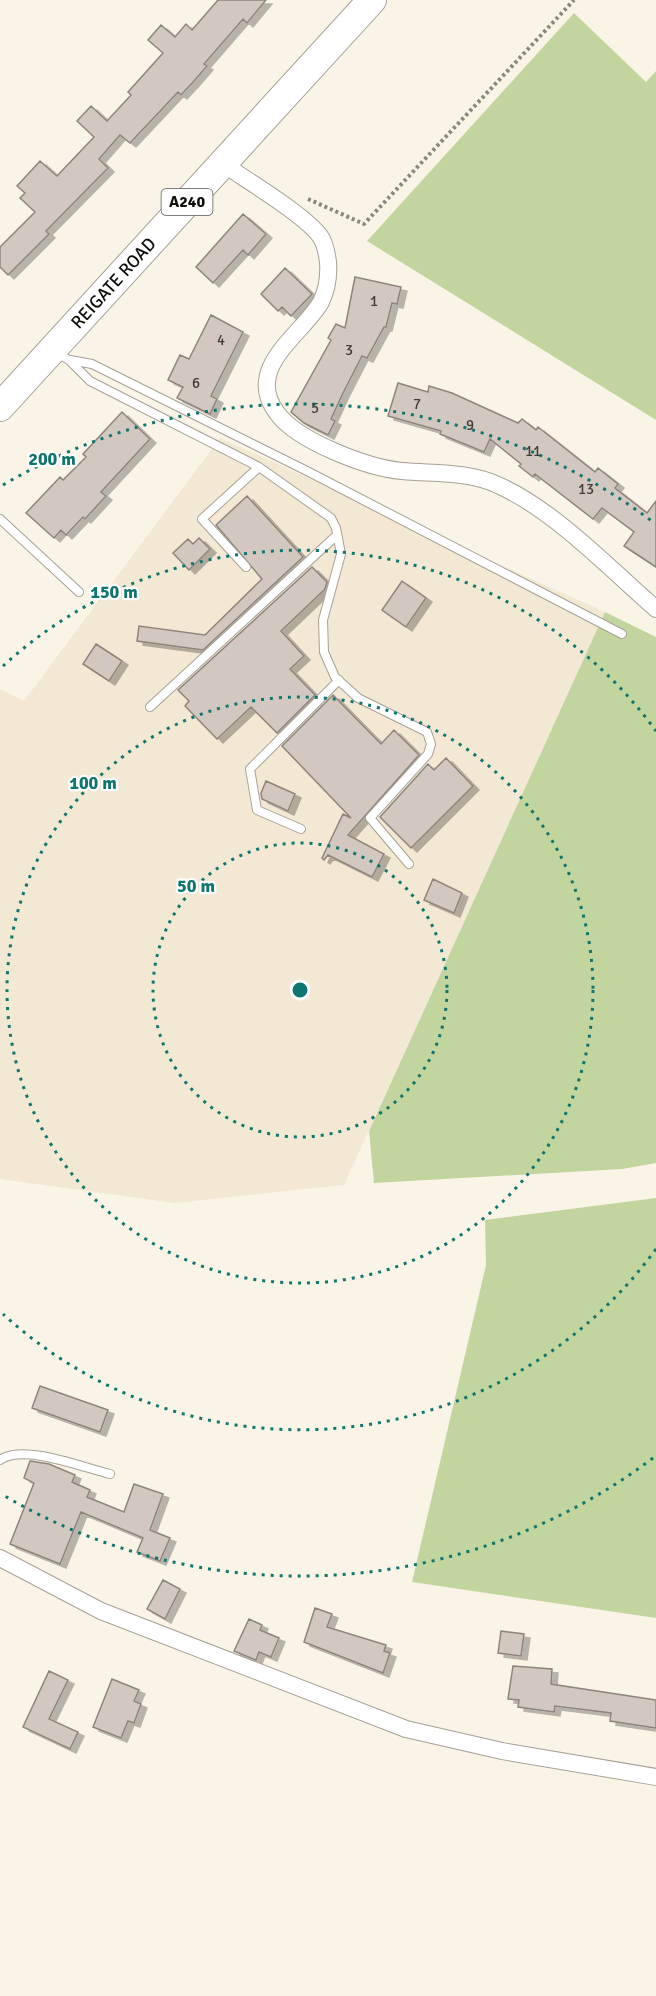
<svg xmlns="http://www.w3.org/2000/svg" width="656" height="1996" viewBox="0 0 656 1996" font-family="Signika,sans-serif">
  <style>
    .built { fill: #f2e8d4 }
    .green { fill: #c3d59e }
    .building { fill: #d3c8bf; stroke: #8f847c; stroke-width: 1.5; filter: url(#shadow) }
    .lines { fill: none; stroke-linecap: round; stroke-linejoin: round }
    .service-casing { stroke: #a7a195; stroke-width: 10 }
    .minor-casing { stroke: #a7a195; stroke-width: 18 }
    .trunk-casing { stroke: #a7a195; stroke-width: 30 }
    .path { stroke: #8b877e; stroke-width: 4; stroke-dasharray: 3 3; stroke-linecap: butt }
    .service { stroke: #fff; stroke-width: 8 }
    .minor { stroke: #fff; stroke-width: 16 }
    .trunk { stroke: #fff; stroke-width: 28 }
    .ring { fill: none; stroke: #0f766e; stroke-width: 3; stroke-dasharray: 3 6 }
    .labels { text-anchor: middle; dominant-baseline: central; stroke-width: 4.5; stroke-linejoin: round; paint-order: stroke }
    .number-label { font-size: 15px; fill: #403c36 }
    .shield { fill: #fff; stroke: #575653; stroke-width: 1.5 }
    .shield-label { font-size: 16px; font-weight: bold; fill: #0f0d09 }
    .street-label { font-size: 18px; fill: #0f0d09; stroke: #fff }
    .centre { fill: #0f766e; stroke: #fff; stroke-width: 3 }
    .ring-label { font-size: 18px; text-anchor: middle; font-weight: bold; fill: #0f766e; stroke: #fff; stroke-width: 4.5; stroke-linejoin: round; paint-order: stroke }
  </style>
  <defs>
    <filter id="shadow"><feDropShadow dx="6" dy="4" stdDeviation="0" flood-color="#0004"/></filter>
  </defs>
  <rect width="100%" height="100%" fill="#faf4e7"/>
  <!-- built -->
  <path class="built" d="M 220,438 L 605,612 L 344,1185 L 175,1203 L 0,1179 L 0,689 L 24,701 Z"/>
  <!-- green -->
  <path class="green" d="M 574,13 L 646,82 L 656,71 L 656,420 L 367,241 Z
    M 605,612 L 656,637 L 656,1163 L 622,1169 L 374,1183 L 369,1131 Z
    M 656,1198 L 656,1618 L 412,1582 L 486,1265 L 485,1220 Z"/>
  <!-- building -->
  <path class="building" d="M 218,0 L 266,0 L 247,23 L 243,19 L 204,64 L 207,66 L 194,81 L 181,95 L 178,92 L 130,143 L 120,135 L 99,159 L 108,168 L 46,231 L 49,234 L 8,275 L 0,267 L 0,247 L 35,212 L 20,198 L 25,193 L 17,186 L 40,161 L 57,176 L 94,137 L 77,121 L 91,106 L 107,121 L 131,95 L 128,92 L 163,53 L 148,40 L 161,25 L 175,37 L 186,24 L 192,30 Z
    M 243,214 L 266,234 L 248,255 L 243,250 L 213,283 L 196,267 Z
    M 285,268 L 312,294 L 291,316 L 282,307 L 278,311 L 261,294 Z
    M 355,277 L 401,287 L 397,304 L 392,303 L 386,327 L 384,327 L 367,358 L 362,356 L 343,393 L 331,419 L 335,421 L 328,435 L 304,423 L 291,412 L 331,340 L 328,338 L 336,324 L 345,328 Z
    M 211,315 L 243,332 L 211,396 L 217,399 L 210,414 L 177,398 L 183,387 L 168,380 L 180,355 L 189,359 Z
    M 398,383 L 428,392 L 429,386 L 452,393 L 518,423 L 522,419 L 536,430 L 538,427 L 595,472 L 598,468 L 618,484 L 615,488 L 647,513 L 656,501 L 656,567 L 624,546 L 634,532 L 602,508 L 593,519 L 535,474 L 533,477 L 519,466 L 521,464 L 490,439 L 484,452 L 440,434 L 441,431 L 388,416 Z
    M 122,412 L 150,439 L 101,492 L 106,496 L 85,519 L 83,517 L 66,535 L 61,530 L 54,538 L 26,513 L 60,477 L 63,480 L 86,457 L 83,454 Z
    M 247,496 L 303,557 L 203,650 L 137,641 L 139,626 L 205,635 L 262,579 L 216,525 Z
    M 199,538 L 210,549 L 189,570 L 173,553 L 188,539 L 193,544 Z
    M 312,567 L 327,582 L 325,589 L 281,631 L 304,656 L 290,669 L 315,695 L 277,733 L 251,707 L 217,739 L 185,706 L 189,701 L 178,690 Z
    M 402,581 L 426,598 L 406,627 L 382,610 Z
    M 96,644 L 122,661 L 109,681 L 83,664 Z
    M 333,695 L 381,744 L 394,730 L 419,755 L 348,835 L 384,854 L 372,877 L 328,855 L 324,860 L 322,858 L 343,814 L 351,818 L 282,746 Z
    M 446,758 L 473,786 L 411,848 L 380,817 L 428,764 L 434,770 Z
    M 266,781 L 295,794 L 288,811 L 262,799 L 261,793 Z
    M 433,879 L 462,893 L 454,913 L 424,900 Z
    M 40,1386 L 108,1410 L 100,1432 L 32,1408 Z
    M 30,1461 L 49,1464 L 75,1475 L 72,1482 L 90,1490 L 87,1497 L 124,1512 L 134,1484 L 163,1494 L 150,1530 L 170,1538 L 160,1561 L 137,1552 L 143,1538 L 81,1512 L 60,1564 L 10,1544 L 34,1483 L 24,1478 Z
    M 163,1580 L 180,1589 L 165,1619 L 147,1609 Z
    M 315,1608 L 332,1614 L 327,1627 L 386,1645 L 384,1651 L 390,1653 L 383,1673 L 304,1642 Z
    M 249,1619 L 262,1625 L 260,1630 L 279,1638 L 271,1657 L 259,1652 L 256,1660 L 234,1651 Z
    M 501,1631 L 524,1634 L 521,1656 L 498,1653 Z
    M 513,1666 L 552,1669 L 551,1684 L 656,1700 L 656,1728 L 610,1721 L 611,1713 L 555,1706 L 554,1712 L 518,1707 L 519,1700 L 508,1699 Z
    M 49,1671 L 68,1680 L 49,1719 L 78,1732 L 70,1749 L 23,1727 Z
    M 112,1679 L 139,1690 L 134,1701 L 141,1704 L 134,1723 L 128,1721 L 121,1738 L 93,1727 Z"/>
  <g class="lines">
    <!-- service casing -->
    <g class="service-casing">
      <path id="service" d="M 57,353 L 69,360 L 90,381 L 259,467 L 331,518 L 336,528 L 341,554 L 323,620 L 324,652 L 335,677 L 358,698 L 427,732 L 431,744 L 428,754 L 370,818 L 409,864
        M 70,360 L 92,364 L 309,472 L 622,634
        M 0,519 L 79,592
        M 246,567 L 202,519 L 259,467
        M 150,707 L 337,535
        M 301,829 L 257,810 L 250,769 L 339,680
        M 0,1460 C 23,1443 84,1468 110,1474"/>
    </g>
    <!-- minor casing -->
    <g class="minor-casing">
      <path id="minor" d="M 222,163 C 246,180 305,215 320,236 C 325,243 327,254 328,262 C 329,276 327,290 321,302 C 302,335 243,368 277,413 C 297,441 368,468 402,471 C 435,474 469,471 500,486 C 555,511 610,569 656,609
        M 0,1558 L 101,1611 L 406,1729 L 502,1751 L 656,1777"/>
    </g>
    <!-- trunk casing -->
    <g class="trunk-casing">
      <g id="trunk">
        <path id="s1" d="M 0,407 L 372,0"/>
      </g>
    </g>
    <!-- path -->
    <path class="path" d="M 308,199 L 364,224 L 574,0"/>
    <!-- service -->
    <use href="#service" class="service"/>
    <!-- minor -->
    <use href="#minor" class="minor"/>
    <!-- trunk -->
    <use href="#trunk" class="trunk"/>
  </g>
  <!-- distance rings -->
  <g class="ring">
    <circle cx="300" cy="990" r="147"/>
    <circle cx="300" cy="990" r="293"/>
    <path d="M656 1249A440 440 0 0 1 3 1314M3 666A440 440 0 0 1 656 731"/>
    <path d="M653 1458A586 586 0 0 1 3 1495M3 485A586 586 0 0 1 653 522"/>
  </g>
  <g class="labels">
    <!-- number labels -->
    <g class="number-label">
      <text x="374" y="301">1</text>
      <text x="221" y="340">4</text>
      <text x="349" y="350">3</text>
      <text x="196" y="383">6</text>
      <text x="417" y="404">7</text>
      <text x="315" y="408">5</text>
      <text x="470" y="425">9</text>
      <text x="533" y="451">11</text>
      <text x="586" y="489">13</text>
    </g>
    <!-- shield labels -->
    <rect class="shield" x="161.5" y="189" width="51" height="26" rx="4.5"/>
    <g class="shield-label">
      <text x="187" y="202">A240</text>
    </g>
    <!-- street labels -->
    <g class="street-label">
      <text stroke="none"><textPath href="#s1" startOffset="168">REIGATE ROAD</textPath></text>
    </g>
  </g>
  <circle cx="300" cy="990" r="9" class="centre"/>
  <g class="ring-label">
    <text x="52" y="465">200 m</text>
    <text x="114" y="598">150 m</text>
    <text x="93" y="789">100 m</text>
    <text x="196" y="892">50 m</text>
  </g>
</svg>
